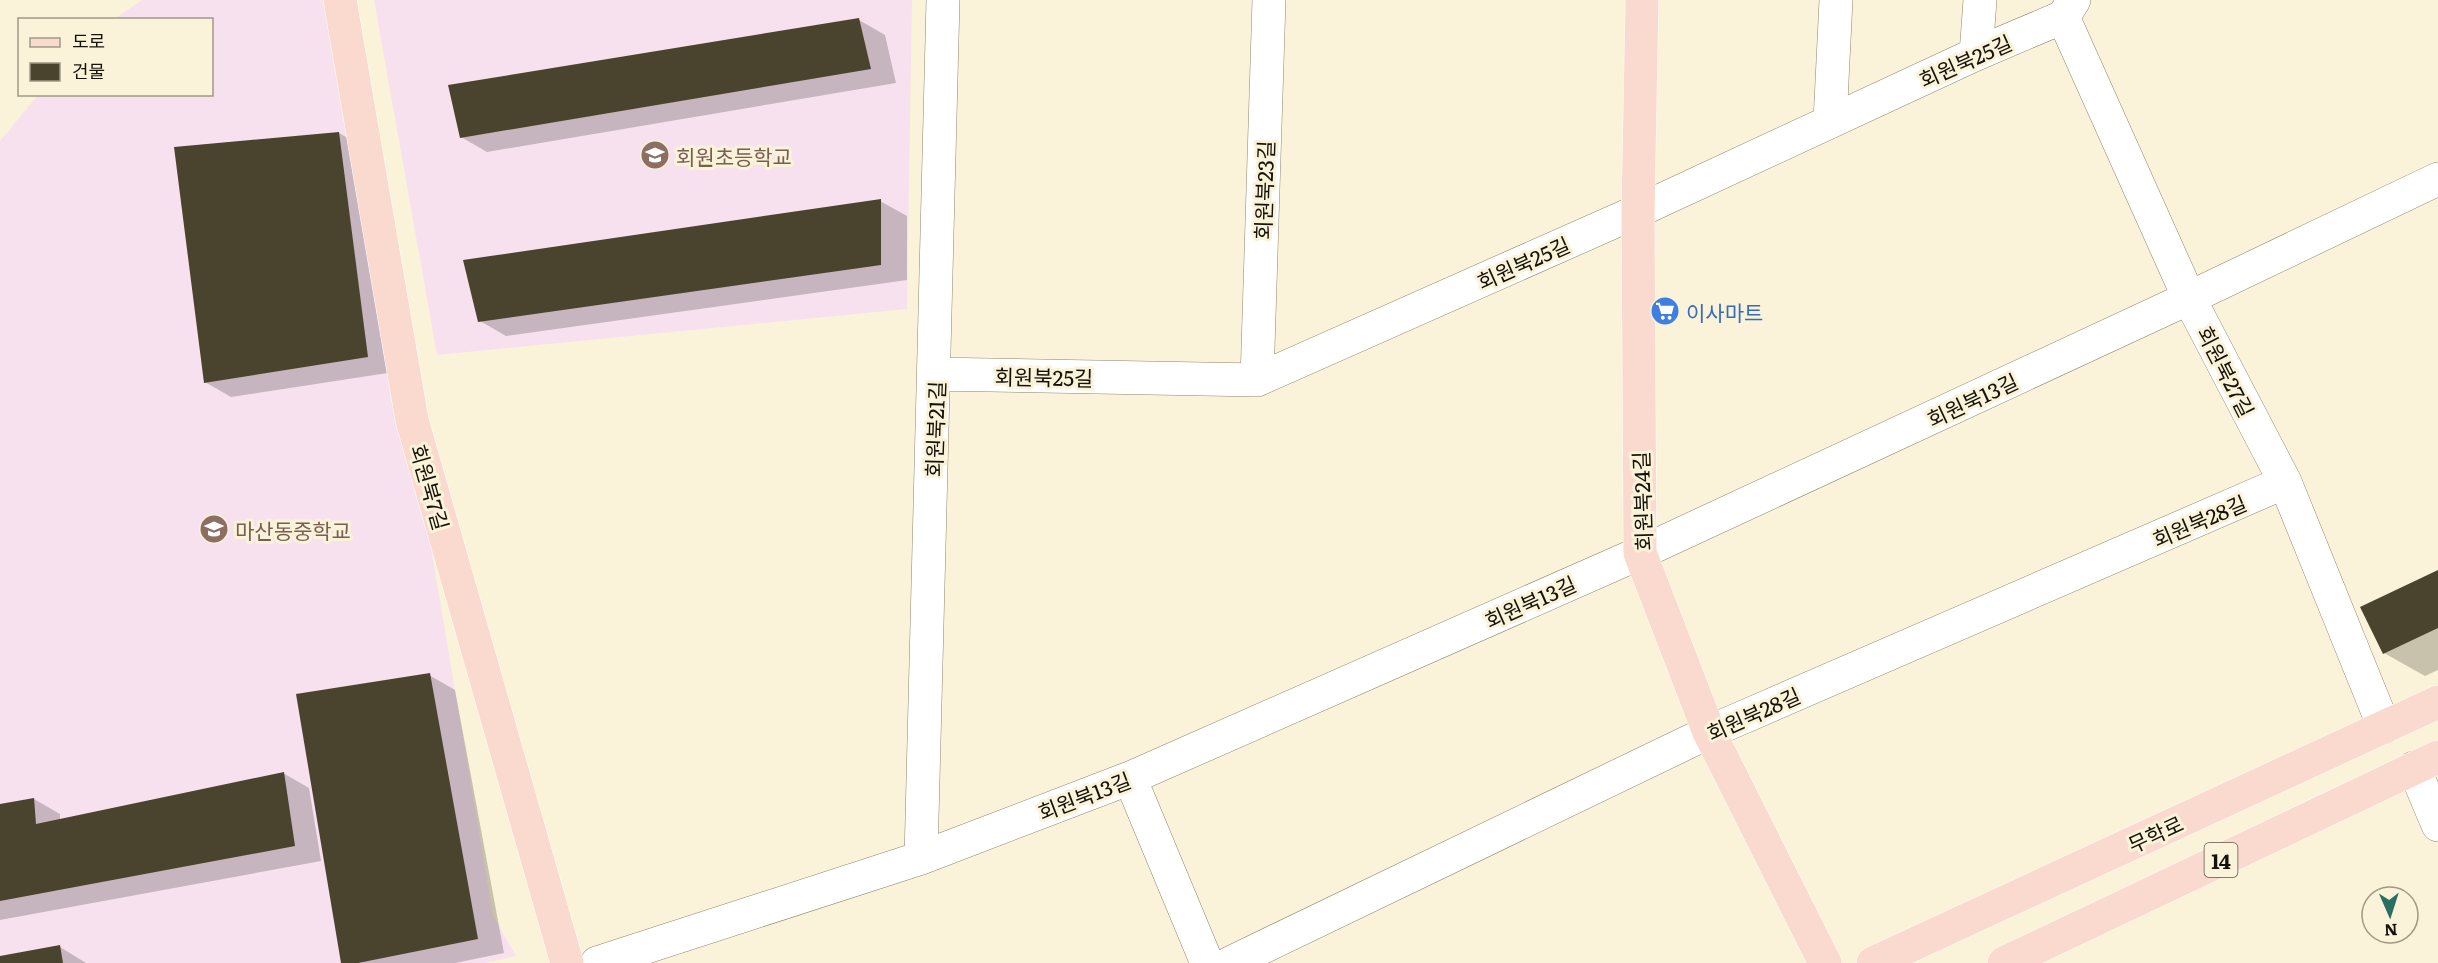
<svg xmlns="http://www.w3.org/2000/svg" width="2438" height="963" viewBox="0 0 2438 963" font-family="Literata,'Noto Sans KR',serif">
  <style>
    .education { fill: #f8e1ee }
    .shadow { fill: #0003 }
    .building { fill: #4a442e }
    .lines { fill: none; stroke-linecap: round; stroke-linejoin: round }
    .minor-casing { stroke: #8d866f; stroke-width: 34 }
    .major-casing { stroke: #fff; stroke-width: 34 }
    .minor { stroke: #fff; stroke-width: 33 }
    .major { stroke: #fad9ce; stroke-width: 33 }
    .labels { text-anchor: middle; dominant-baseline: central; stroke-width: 6; stroke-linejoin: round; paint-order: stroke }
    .shield { fill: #faf3d9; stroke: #5a5647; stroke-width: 1.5 }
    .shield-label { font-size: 20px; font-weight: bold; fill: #151209 }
    .street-label { font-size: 21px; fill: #151209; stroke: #faf3d9 }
    .education-label { font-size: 21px; fill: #785e54; stroke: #faf3d9; text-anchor: start }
    .shop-label { font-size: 21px; fill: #366cbe; stroke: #faf3d9; text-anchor: start }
  </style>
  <rect width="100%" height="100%" fill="#faf3d9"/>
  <!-- education -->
  <path class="education" d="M 142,0 L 339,0 L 493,916 L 516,956 L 486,963 L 0,963 L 0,141 L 38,95 L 212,94 L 212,20 L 114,19 Z
    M 374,0 L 912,0 L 907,309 L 437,355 Z"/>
  <!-- shadow -->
  <path class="shadow" d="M 859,20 L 885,35 L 896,83 L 487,152 L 461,137 Z
    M 339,133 L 365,148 L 394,372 L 231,397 L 205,382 Z
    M 880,201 L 907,216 L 907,280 L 506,336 L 480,321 Z
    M 2438,572 L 2438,670 L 2425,676 L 2384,653 L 2362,608 Z
    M 429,675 L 455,690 L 504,953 L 455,963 L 342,963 Z
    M 283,773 L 309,788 L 321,861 L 0,920 L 0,806 L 34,799 L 60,814 L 60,820 Z
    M 60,947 L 86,963 L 0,963 L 0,957 Z"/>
  <!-- building -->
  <path class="building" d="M 859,18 L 871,69 L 460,138 L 448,85 Z
    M 339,132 L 368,357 L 204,383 L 174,147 Z
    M 881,199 L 881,265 L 478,322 L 463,260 Z
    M 2438,570 L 2438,628 L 2383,654 L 2360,607 Z
    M 430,673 L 478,939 L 358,963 L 341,963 L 296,694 Z
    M 284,772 L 295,846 L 0,901 L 0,804 L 34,798 L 36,824 Z
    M 60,945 L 63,963 L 0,963 L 0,956 Z"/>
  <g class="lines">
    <!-- minor casing -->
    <g class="minor-casing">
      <path id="minor" d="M 2063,17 L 2189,298 L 2285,482 L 2384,727
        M 1976,54 L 1980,0
        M 1830,122 L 1836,0
        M 935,374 L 1257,380 L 1638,211 L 1976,54 L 2063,17 L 2074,0
        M 1257,380 L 1269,0
        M 2414,768 L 2438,825
        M 1130,778 L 1207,963
        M 921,858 L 943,0
        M 597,963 L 921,858 L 1130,778 L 1640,553 L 2189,298 L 2438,179
        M 1230,963 L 1709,732 L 2285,482"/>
    </g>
    <!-- major casing -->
    <g class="major-casing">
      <path id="major" d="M 340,0 L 412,420 L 567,963
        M 1642,0 L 1638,211 L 1640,553 L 1709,732 L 1825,963
        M 1873,963 L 2438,702
        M 2004,963 L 2438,757"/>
    </g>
    <!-- minor -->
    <use href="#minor" class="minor"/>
    <!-- major -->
    <use href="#major" class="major"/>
  </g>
  <!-- icons -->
  <defs>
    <g id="school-disc" transform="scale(1.5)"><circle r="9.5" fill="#8d6e63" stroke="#faf3d9"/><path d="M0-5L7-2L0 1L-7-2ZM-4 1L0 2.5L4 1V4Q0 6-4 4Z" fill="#fff"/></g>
    <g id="supermarket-disc" transform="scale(1.5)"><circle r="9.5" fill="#3f7fe0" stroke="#faf3d9"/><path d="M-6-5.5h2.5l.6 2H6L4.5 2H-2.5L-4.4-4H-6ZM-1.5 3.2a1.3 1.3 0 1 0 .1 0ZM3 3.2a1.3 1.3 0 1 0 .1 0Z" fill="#fff"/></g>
  </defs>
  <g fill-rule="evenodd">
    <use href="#school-disc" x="655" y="155"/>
    <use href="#supermarket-disc" x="1665" y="311"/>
    <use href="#school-disc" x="214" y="529"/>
  </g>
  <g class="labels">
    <!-- shield labels -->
    <rect class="shield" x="2204.5" y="843" width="33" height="34" rx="4.5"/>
    <g class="shield-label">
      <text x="2221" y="860">14</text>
    </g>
    <!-- street labels -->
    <g class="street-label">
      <text transform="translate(1965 60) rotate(-24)">회원북25길</text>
      <text transform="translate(1263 190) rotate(-88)">회원북23길</text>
      <text transform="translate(1523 262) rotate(-24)">회원북25길</text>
      <text transform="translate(2227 371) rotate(63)">회원북27길</text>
      <text transform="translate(1044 376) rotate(1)">회원북25길</text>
      <text transform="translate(1972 399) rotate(-25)">회원북13길</text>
      <text transform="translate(934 429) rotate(-88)">회원북21길</text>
      <text transform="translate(431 487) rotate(74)">회원북7길</text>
      <text transform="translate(1641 501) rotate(-92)">회원북24길</text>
      <text transform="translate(2199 520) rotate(-23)">회원북28길</text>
      <text transform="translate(1530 601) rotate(-24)">회원북13길</text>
      <text transform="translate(1753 713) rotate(-24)">회원북28길</text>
      <text transform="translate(1084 795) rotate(-21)">회원북13길</text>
      <text transform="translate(2155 833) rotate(-25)">무학로</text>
    </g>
    <!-- education labels -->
    <g class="education-label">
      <text x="676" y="155">회원초등학교</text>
      <text x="235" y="529">마산동중학교</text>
    </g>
    <!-- shop labels -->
    <g class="shop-label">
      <text x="1686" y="311">이사마트</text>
    </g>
  </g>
  <!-- legend -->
  <rect x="18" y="18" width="195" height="78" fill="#faf3d9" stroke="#9e9986" stroke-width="1.5"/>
  <rect x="30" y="38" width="30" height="9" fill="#fad9ce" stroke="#9e9986" stroke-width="1.5"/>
  <text x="72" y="48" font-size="18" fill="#151209">도로</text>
  <rect x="30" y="63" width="30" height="18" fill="#4a442e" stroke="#9e9986" stroke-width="1.5"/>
  <text x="72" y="78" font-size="18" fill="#151209">건물</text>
  <!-- north arrow -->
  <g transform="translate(2390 915) rotate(177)"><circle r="28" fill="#faf3d9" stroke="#9e9986" stroke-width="1.5"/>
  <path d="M0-4.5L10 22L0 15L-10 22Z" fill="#296f63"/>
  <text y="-9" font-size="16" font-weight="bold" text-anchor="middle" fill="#151209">N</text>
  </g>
</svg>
